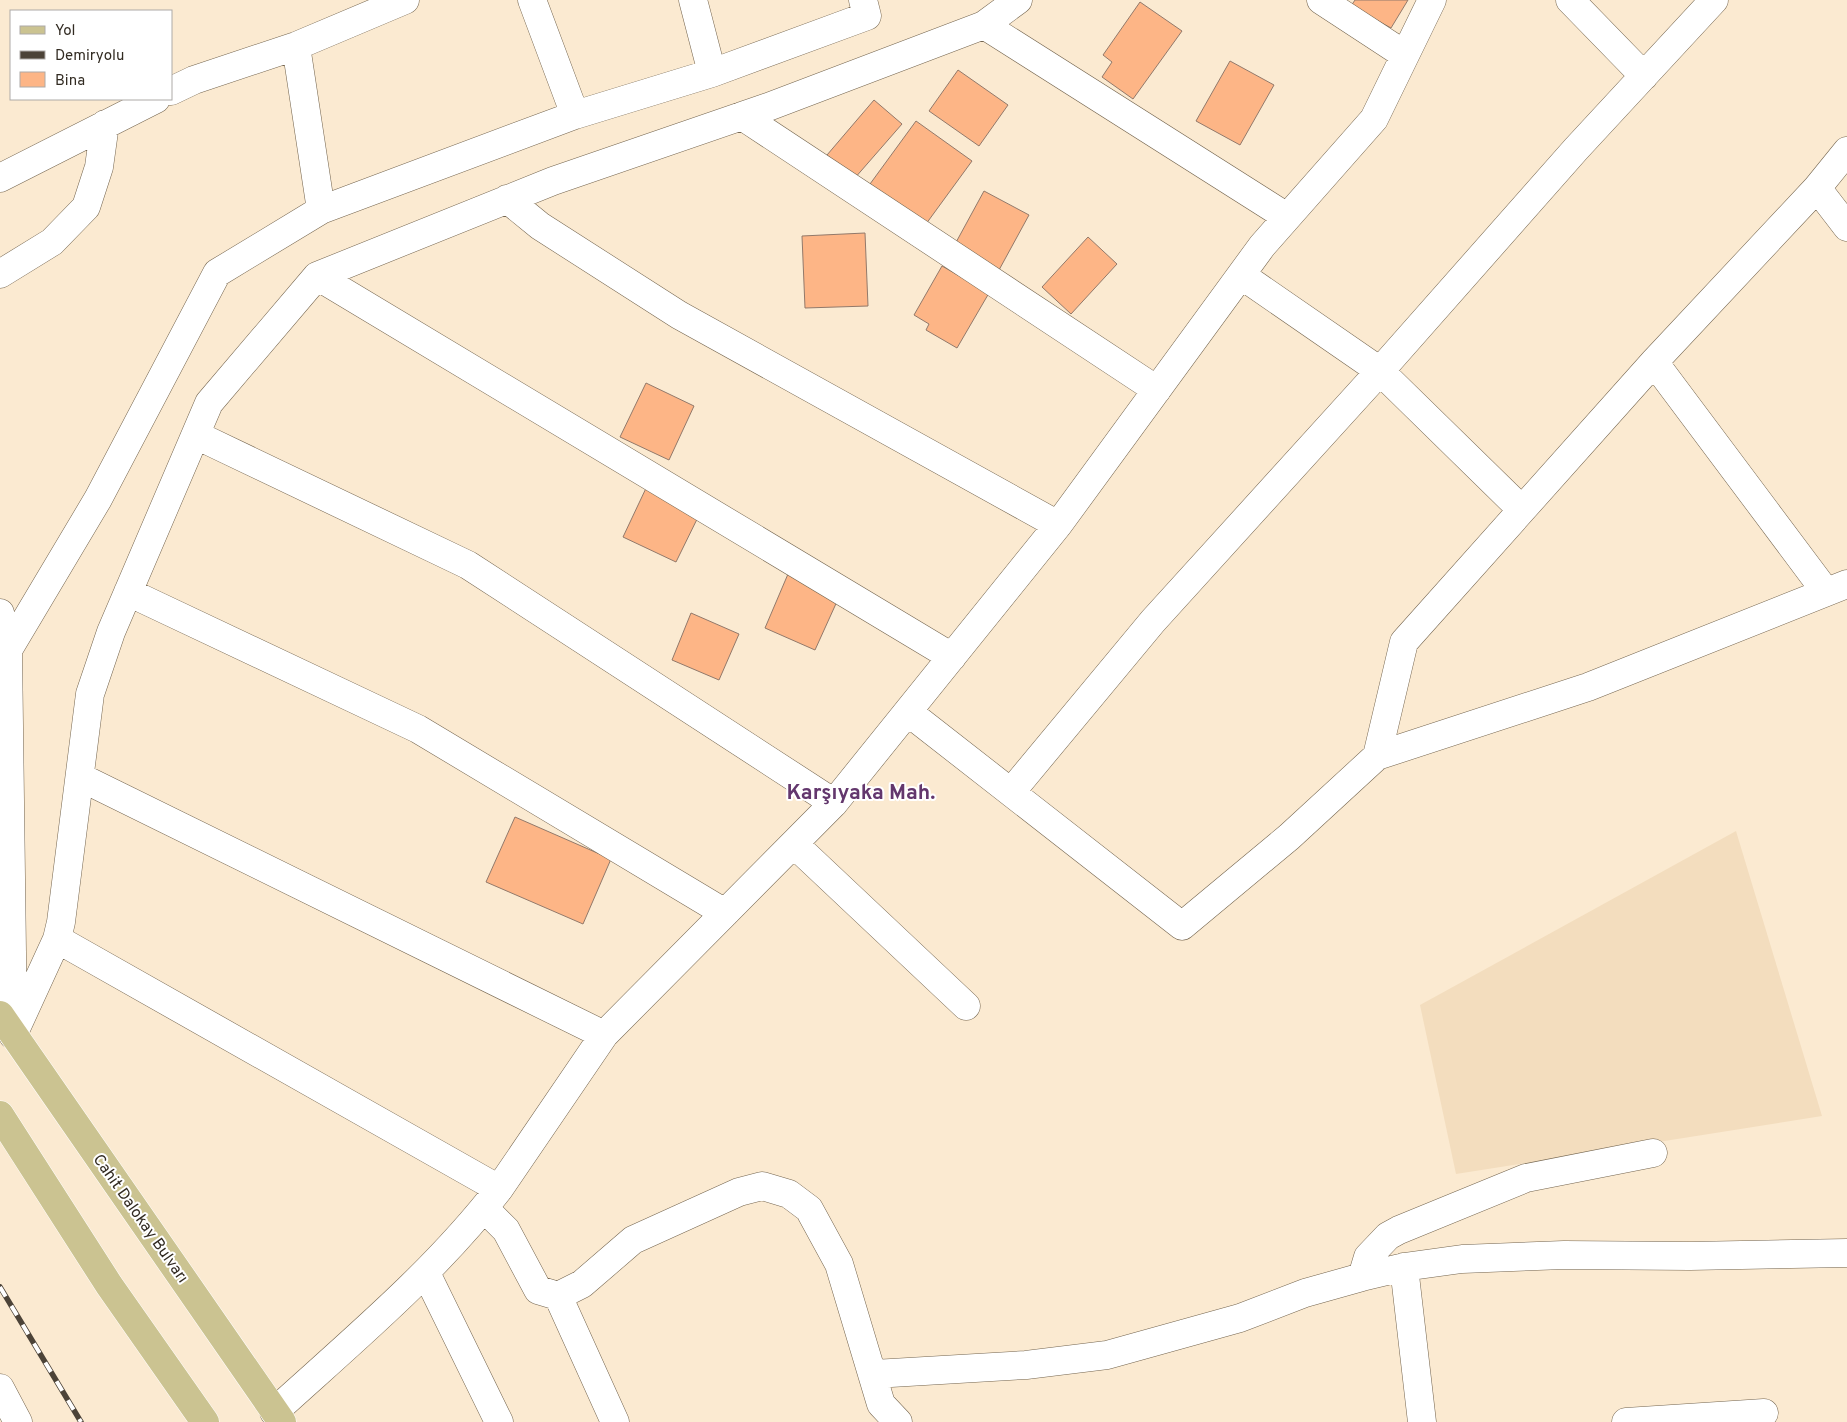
<svg xmlns="http://www.w3.org/2000/svg" width="1847" height="1422" viewBox="0 0 1847 1422" font-family="Overpass,sans-serif">
  <style>
    .built { fill: #f3ddbe }
    .building { fill: #fdb586; stroke: #92796a }
    .lines { fill: none; stroke-linecap: round; stroke-linejoin: round }
    .minor-casing { stroke: #74654f; stroke-width: 29 }
    .major-casing { stroke: #fff; stroke-width: 29 }
    .minor { stroke: #fff; stroke-width: 28 }
    .major { stroke: #cbc391; stroke-width: 28 }
    .rail-casing { stroke: #4c4338; stroke-width: 5.5 }
    .rail { stroke: #fff; stroke-width: 4; stroke-dasharray: 11; stroke-linecap: butt }
    .labels { text-anchor: middle; dominant-baseline: central; stroke-width: 4; stroke-linejoin: round; paint-order: stroke }
    .street-label { font-size: 16px; fill: #322b22; stroke: #fff }
    .district-label { font-size: 21px; font-weight: bold; fill: #63376d; stroke: #fff }
  </style>
  <rect width="100%" height="100%" fill="#fbead1"/>
  <!-- built -->
  <path class="built" d="M 1736,831 L 1822,1116 L 1456,1174 L 1420,1005 Z"/>
  <!-- building -->
  <path class="building" d="M 1355,0 L 1408,0 L 1391,28 L 1351,6 Z
    M 1140,2 L 1182,31 L 1133,99 L 1102,77 L 1112,62 L 1103,55 Z
    M 1230,61 L 1274,85 L 1240,145 L 1196,121 Z
    M 958,70 L 1008,105 L 979,146 L 929,111 Z
    M 874,100 L 902,124 L 854,179 L 827,155 Z
    M 916,121 L 972,161 L 926,224 L 870,184 Z
    M 984,191 L 1029,215 L 999,270 L 954,246 Z
    M 865,233 L 868,306 L 805,308 L 802,236 Z
    M 1088,237 L 1117,264 L 1071,314 L 1042,287 Z
    M 942,266 L 989,293 L 957,348 L 926,330 L 929,324 L 914,315 Z
    M 646,383 L 694,406 L 669,460 L 620,437 Z
    M 648,484 L 702,509 L 676,562 L 623,537 Z
    M 788,574 L 839,597 L 815,650 L 765,628 Z
    M 691,613 L 739,634 L 719,680 L 672,660 Z
    M 515,817 L 611,859 L 583,924 L 486,882 Z"/>
  <g class="lines">
    <!-- minor casing -->
    <g class="minor-casing">
      <path id="minor" d="M 532,0 L 575,115
        M 1321,0 L 1405,55
        M 1570,0 L 1644,76
        M 984,25 L 1287,217
        M 296,46 L 321,210
        M 712,73 L 867,16 L 863,0
        M 171,91 L 194,80 L 296,46 L 405,0
        M 742,116 L 1157,390
        M 0,178 L 156,99
        M 1817,188 L 1847,227
        M 507,199 L 540,226 L 679,315 L 1058,525
        M 0,274 L 52,242 L 86,207 L 99,167 L 105,124
        M 1241,275 L 1380,371 L 1521,509
        M 317,276 L 952,657
        M 1654,362 L 1826,592
        M 196,435 L 468,565 L 834,803
        M 128,592 L 418,729 L 725,913
        M 0,613 L 8,650 L 13,1029
        M 8,650 L 98,499 L 217,273 L 321,210 L 575,115 L 712,73 L 693,0
        M 908,712 L 1182,926 L 1289,837 L 1377,756 L 1588,687 L 1847,584
        M 1377,756 L 1404,642 L 1654,362 L 1817,188 L 1847,151
        M 80,777 L 604,1035
        M 1011,792 L 1153,621 L 1380,371 L 1576,149 L 1714,0
        M 794,844 L 966,1006
        M 57,939 L 499,1189
        M 13,1035 L 57,939 L 61,922 L 90,694 L 111,632 L 209,403 L 317,276 L 553,181 L 768,107 L 984,25 L 1018,0
        M 484,1208 L 506,1230 L 538,1290 L 558,1296 L 582,1284 L 633,1240 L 739,1192 L 762,1186 L 789,1194 L 809,1209 L 839,1264 L 881,1404 L 898,1422
        M 1404,1267 L 1422,1422
        M 426,1273 L 499,1422
        M 1362,1277 L 1368,1257 L 1388,1236 L 1399,1230 L 1526,1178 L 1653,1153
        M 558,1296 L 615,1422
        M 874,1374 L 1026,1365 L 1107,1355 L 1240,1318 L 1305,1293 L 1362,1277 L 1404,1267 L 1462,1259 L 1564,1255 L 1690,1256 L 1847,1253
        M 0,1388 L 18,1422
        M 274,1412 C 352,1341 434,1273 499,1189 L 604,1035 L 834,803 L 1058,525 L 1262,246 L 1374,119 L 1432,0
        M 1626,1422 L 1764,1413"/>
    </g>
    <!-- major casing -->
    <g class="major-casing">
      <path id="major" d="M 0,1015 L 282,1422
        M 0,1115 L 109,1285 L 205,1422"/>
    </g>
    <!-- minor -->
    <use href="#minor" class="minor"/>
    <!-- major -->
    <use href="#major" class="major"/>
    <!-- rail casing -->
    <g class="rail-casing">
      <path id="rail" d="M 0,1287 L 81,1422"/>
    </g>
    <!-- rail -->
    <use href="#rail" class="rail"/>
  </g>
  <g class="labels">
    <!-- street labels -->
    <g class="street-label">
      <text transform="translate(140 1219) rotate(55)">Cahit Dalokay Bulvarı</text>
    </g>
    <!-- district labels -->
    <g class="district-label">
      <text x="861" y="793">Karşıyaka Mah.</text>
    </g>
  </g>
  <!-- legend -->
  <rect x="10" y="10" width="162" height="90" fill="#ffffff" stroke="#adaaa7"/>
  <rect x="20" y="26" width="25" height="8" fill="#cbc391" stroke="#adaaa7"/>
  <text x="55" y="35" font-size="15" fill="#322b22">Yol</text>
  <rect x="20" y="51" width="25" height="8" fill="#4c4338" stroke="#adaaa7"/>
  <text x="55" y="60" font-size="15" fill="#322b22">Demiryolu</text>
  <rect x="20" y="72" width="25" height="15" fill="#fdb586" stroke="#adaaa7"/>
  <text x="55" y="85" font-size="15" fill="#322b22">Bina</text>
</svg>
